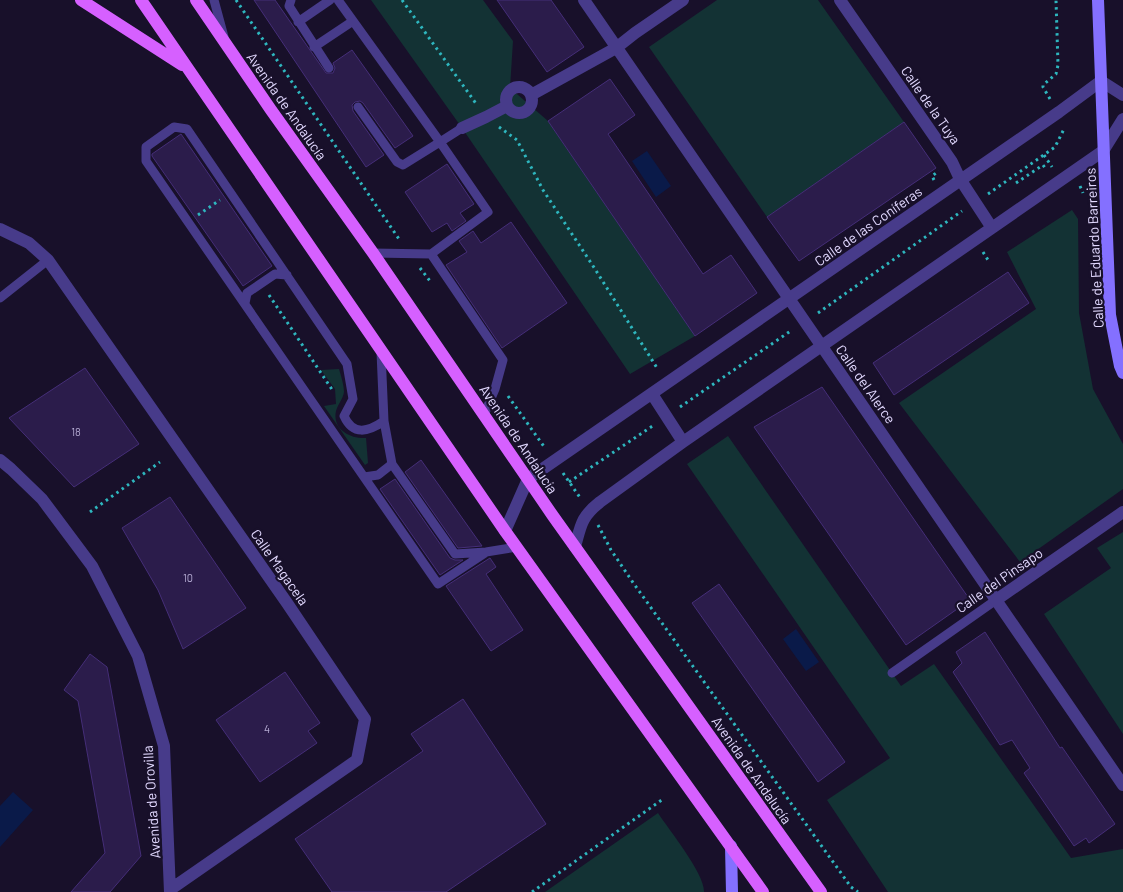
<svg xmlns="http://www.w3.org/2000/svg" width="1123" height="892" viewBox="0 0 1123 892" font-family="Barlow,sans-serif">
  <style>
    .green { fill: #133234 }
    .water { fill: #0a1a49 }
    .building { fill: #2b1c4b; stroke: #452e78 }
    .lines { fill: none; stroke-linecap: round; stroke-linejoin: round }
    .path { stroke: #2eb6be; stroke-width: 3; stroke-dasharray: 2.5 4; stroke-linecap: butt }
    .lane { stroke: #473b8a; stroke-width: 9 }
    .street { stroke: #473b8a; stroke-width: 12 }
    .secondary { stroke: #8470ff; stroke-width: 12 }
    .primary { stroke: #d660ff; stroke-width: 12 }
    .labels { text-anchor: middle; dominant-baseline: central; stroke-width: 4.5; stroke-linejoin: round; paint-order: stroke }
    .number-label { font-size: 11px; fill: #b4aad2 }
    .street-label { font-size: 14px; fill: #e2d9ff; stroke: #18102a }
  </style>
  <rect width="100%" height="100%" fill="#18102a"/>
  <!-- green -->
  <path class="green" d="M 371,0 L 483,0 L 513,41 L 510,88 L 548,121 L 695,336 L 630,374 L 462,128 Z
    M 717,0 L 818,0 L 904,122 L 767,217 L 649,47 Z
    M 1072,210 L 1078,219 L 1079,313 L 1093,389 L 1123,444 L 1123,489 L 1020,562 L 899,403 L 1036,309 L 1007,252 Z
    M 339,369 C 341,376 344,385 344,392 C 343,399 338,404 336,411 C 332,429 350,439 366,438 L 368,463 L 365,465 L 324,406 L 336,404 L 335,389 L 321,370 Z
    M 728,436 L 901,686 L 934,664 L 1071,858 L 1123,849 L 1123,892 L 888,892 L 827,800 L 890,758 L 687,464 Z
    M 1123,532 L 1123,734 L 1044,614 L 1111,568 L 1097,548 Z
    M 658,813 C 669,830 705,874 704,892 L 545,892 Z"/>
  <!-- water -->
  <path class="water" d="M 647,151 L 671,186 L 656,197 L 632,161 Z
    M 796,629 L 819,662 L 806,671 L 783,639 Z
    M 13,792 L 33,810 L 0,847 L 0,806 Z"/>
  <!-- building -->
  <path class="building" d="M 254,0 L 275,0 L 326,73 L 333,73 L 335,68 L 333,63 L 352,50 L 413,136 L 395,148 L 363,103 L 360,101 L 355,102 L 352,105 L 353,111 L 384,155 L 366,167 Z
    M 497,0 L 551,0 L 584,47 L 547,72 Z
    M 610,79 L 635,115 L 608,134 L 703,274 L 731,255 L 757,293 L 695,336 L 548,121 Z
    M 904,122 L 936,168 L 799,261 L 767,217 Z
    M 181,134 L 272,266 L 243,286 L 152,156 L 152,154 Z
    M 447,164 L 474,204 L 460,213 L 466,221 L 452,231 L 447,223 L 432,232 L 405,192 Z
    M 511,222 L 567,303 L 502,348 L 446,265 L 467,252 L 459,241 L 473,231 L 481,243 Z
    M 1008,272 L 1029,303 L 894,395 L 873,363 Z
    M 85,368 L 139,444 L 74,487 L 9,418 Z
    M 822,387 L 970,600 L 906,645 L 754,427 Z
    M 421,460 L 482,546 L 458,548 L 405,472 Z
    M 395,479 L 450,558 L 455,560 L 463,560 L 440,575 L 380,489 Z
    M 170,497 L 246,608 L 183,649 L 158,590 L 122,528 Z
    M 490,558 L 496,567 L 486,574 L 523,630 L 491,651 L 446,586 Z
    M 719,584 L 845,762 L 818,782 L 692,603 Z
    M 985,632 L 1060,748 L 1062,747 L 1115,824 L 1089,843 L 1086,838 L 1074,846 L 1024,773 L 1030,768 L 1012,740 L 1000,745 L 953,672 L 962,663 L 956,652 Z
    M 90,654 L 107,667 L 141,856 L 110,892 L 71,892 L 105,853 L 78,701 L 64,690 Z
    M 285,672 L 320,723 L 308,731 L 317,743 L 260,782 L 216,720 Z
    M 463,699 L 546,824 L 446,892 L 332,892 L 295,839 L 423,751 L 411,734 Z"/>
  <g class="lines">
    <!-- path -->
    <path class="path" d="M 236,0 L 399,239
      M 402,0 L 477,105
      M 1050,99 L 1043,87 L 1043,85 L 1056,74 L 1058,65 L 1056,0
      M 499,127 L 517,140 L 543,190 L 595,269 L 657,368
      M 1044,155 L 1052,167
      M 934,180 L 932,176 L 939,171
      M 1016,183 L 1043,165 L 1046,169
      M 1080,186 L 1083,193
      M 988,194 L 1055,147 L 1064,129
      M 198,215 L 220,200
      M 983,252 L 988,260
      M 420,268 L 430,281
      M 269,295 L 333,391
      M 818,313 L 962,211
      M 508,396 L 545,448
      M 680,407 L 792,330
      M 563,473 L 581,499
      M 569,482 L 654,425
      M 90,512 L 160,462
      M 598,525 L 611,550 L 634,584 L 851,887 L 858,892
      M 532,892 L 663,799"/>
    <!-- lane -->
    <path class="lane" d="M 214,0 L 224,37
      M 291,0 L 289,6 L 329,68
      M 338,0 L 440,142 L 403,165 L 397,162 L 358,107
      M 298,22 L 330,0
      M 314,47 L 353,21
      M 373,253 L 431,254 L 503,360 L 495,389 L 484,415
      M 431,254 L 488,212 L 440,142 L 462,128
      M 0,298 L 48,260
      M 245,303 L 247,293 L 275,274 L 287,275
      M 381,352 L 384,421 L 392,464 L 455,554 L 486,552 L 517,547
      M 384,421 C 368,432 353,436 344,416 L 353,399 L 347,364 L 187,129 L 174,127 L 146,147 L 146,161 L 364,477 L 378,475 L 392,464
      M 364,477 L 438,584 L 485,553
      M 892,673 L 996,600"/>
    <!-- street -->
    <path class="street" d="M 584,0 L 1123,785
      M 840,0 L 952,162 L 960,179 L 992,228
      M506 100a13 13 0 1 1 26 0a13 13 0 1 1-26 0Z
      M 531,95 L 616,48 L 635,33 L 683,0
      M 462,128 L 486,117 L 507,106
      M 0,229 L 29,243 L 48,260 L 287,603 L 365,719 L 357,760 L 171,889
      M 652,394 L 683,442
      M 0,460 L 11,469 L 42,499 L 92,566 L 138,656 L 164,746 L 170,892
      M 505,531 L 528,479 L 1059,112 L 1101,81 L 1123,95
      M 575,547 C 581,525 581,517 600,502 L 683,442 L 1103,151 L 1123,119
      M 996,600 L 1123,512"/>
    <!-- secondary -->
    <path class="secondary" d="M 1098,0 L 1110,315 L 1120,366 L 1123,373
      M 731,846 L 732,892"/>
    <!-- primary -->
    <path class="primary" d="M 81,0 L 182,65
      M 141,0 L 505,531 L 763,892
      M 196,0 L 271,110 L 373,253 L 553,516 L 821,892"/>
  </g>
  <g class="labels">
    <!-- number labels -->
    <g class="number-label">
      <text x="76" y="431">18</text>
      <text x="188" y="577">10</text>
      <text x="267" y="728">4</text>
    </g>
    <!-- street labels -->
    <g class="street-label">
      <text transform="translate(931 105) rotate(55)">Calle de la Tuya</text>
      <text transform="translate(287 106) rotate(55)">Avenida de Andalucía</text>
      <text transform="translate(868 226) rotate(-35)">Calle de las Coníferas</text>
      <text transform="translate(1094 248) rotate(-93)">Calle de Eduardo Barreiros</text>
      <text transform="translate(866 384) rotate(55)">Calle del Alerce</text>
      <text transform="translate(519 439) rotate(56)">Avenida de Andalucía</text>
      <text transform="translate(280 567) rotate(55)">Calle Magacela</text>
      <text transform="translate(999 580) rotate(-35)">Calle del Pinsapo</text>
      <text transform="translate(752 770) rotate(55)">Avenida de Andalucía</text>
      <text transform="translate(151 802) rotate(-94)">Avenida de Orovilla</text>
    </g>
  </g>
</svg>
